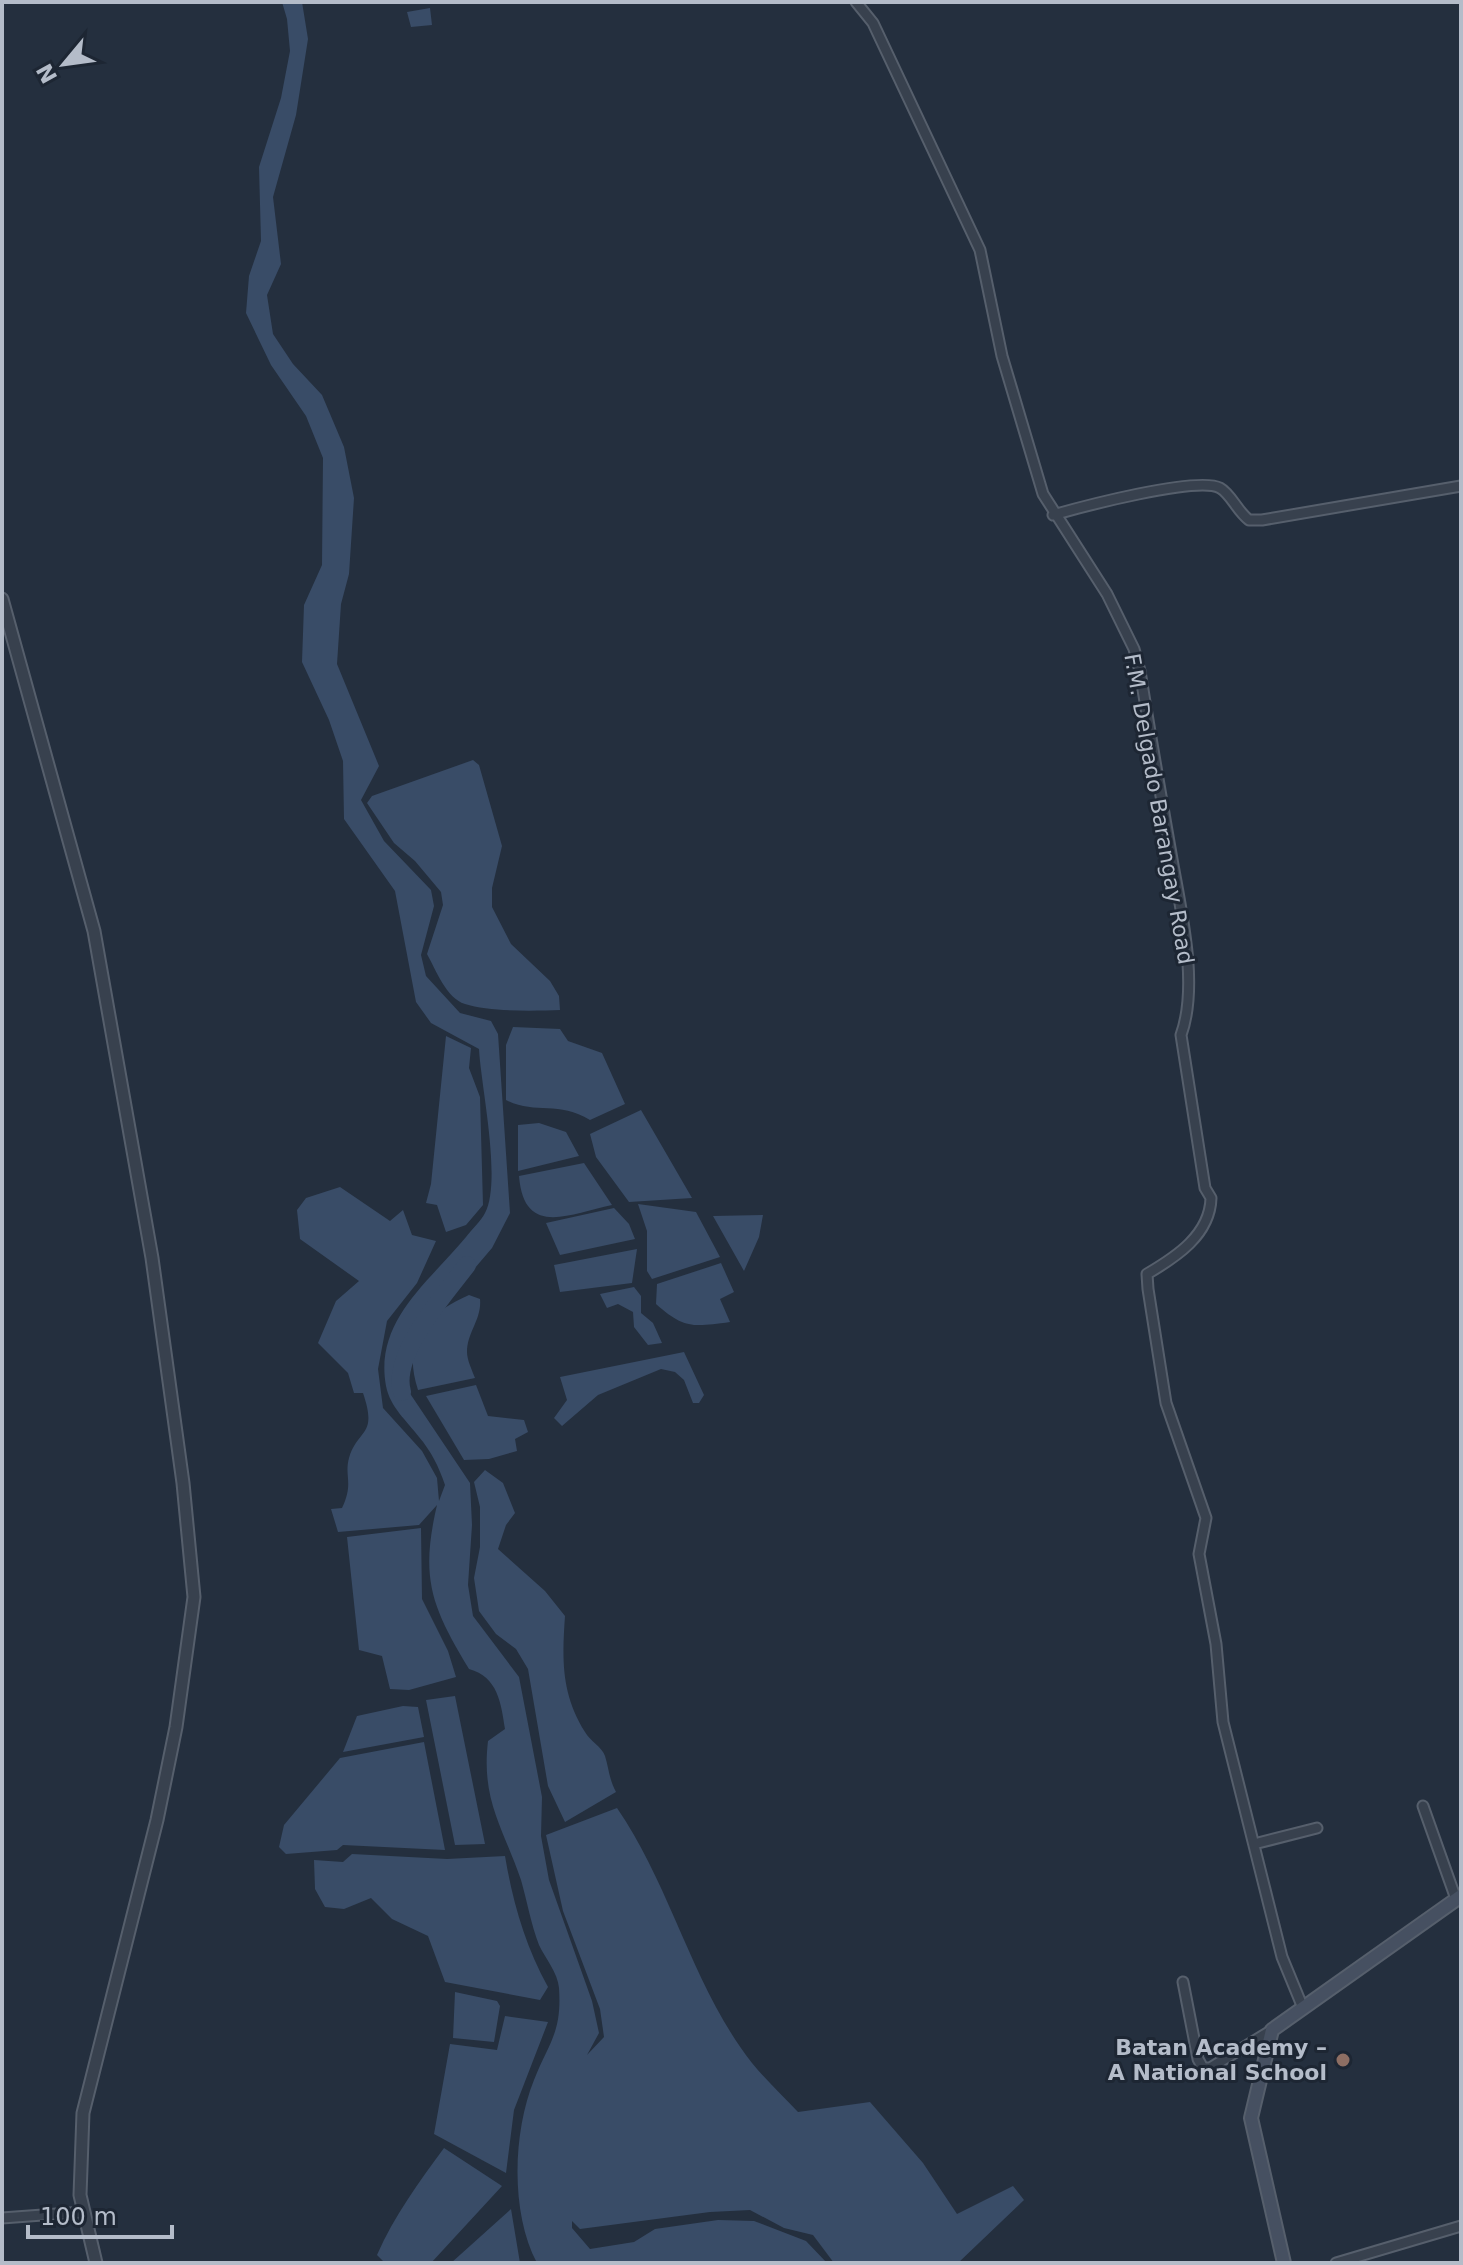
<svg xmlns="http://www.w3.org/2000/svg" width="1463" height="2265" viewBox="0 0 1463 2265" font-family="'DejaVu Sans',sans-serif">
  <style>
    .water { fill: #394c67 }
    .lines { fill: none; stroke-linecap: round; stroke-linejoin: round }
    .river { stroke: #394c67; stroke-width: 18 }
    .minor-casing { stroke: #565f6c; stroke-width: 13 }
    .tertiary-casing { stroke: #565f6c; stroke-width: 15 }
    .secondary-casing { stroke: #565f6c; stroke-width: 16 }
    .minor { stroke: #38414e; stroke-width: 9 }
    .tertiary { stroke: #38414e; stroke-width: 11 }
    .secondary { stroke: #465061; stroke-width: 12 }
    .education-dot { fill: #8d6e63; stroke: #1d2633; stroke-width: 3 }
    .labels { text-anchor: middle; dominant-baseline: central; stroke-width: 6; stroke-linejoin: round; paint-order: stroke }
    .street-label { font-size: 22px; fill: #b4bcc9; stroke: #1d2633 }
    .poi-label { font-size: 22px; font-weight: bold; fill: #b4bcc9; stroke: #1d2633; text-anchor: end }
  </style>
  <rect width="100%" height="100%" fill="#242f3e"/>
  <!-- water -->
  <path class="water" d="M 282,2 L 302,2 L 308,39 L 296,115 L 273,197 L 281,264 L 267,295 L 273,334 L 293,364 L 322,395 L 344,447 L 354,498 L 349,574 L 341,604 L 337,664 L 379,766 L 361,800 L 384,841 L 431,890 L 434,906 L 421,955 L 426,976 L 460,1013 L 491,1021 L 498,1034 L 510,1213 L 492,1248 L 469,1275 L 436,1295 L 399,1356 L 409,1392 L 470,1483 L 472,1525 L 468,1585 L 473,1616 L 519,1677 L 542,1797 L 541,1836 L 549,1880 L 592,2001 L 599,2033 L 587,2055 L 604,2037 L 600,2009 L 563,1911 L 546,1835 L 617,1808 C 671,1886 693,1988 752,2063 C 766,2080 783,2096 798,2112 L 870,2102 L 923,2163 L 957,2214 L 1013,2186 L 1024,2200 L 958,2263 L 834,2263 L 813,2235 L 784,2228 L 750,2210 L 710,2212 L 580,2229 L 572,2221 L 572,2228 L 590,2249 L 634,2242 L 655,2229 L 718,2220 L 754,2221 L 806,2241 L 827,2263 L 537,2263 C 510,2212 513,2132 534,2080 C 549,2042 562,2033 559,1988 C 558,1973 545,1958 539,1945 C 531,1924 527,1901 521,1880 C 503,1827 481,1801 488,1741 L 505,1729 C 501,1703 498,1677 469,1669 C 431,1606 420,1578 437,1505 L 419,1525 L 338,1532 L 331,1509 L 342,1508 C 354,1483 344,1476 349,1458 C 358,1428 378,1437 363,1393 L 354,1393 L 348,1373 L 318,1343 L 336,1301 L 359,1281 L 300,1239 L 297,1210 L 306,1198 L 340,1187 L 390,1221 L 403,1210 L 412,1235 L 436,1241 L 417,1283 L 387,1321 L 378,1369 L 383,1408 L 422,1451 L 437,1478 L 439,1501 L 445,1485 C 439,1467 431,1451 419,1437 C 407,1421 390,1407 386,1386 C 374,1321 429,1282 466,1237 C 472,1229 481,1221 485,1213 C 502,1181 481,1087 479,1049 L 431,1023 L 416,1002 L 395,891 L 344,819 L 343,761 L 329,720 L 302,662 L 304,605 L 322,565 L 323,458 L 306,416 L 271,365 L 246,313 L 249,276 L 261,241 L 259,167 L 281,98 L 290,51 L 287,19 Z
    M 430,8 L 432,25 L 411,27 L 407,12 Z
    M 473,760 L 479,765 L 502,846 L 492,888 L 492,907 L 511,944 L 550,981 L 559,996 L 560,1010 C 534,1011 489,1012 465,1004 C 446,998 436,970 427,954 L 443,905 L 441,892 L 415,861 L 394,843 L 367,803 L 372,796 Z
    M 513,1027 L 560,1029 L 568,1041 L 602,1053 L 625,1104 L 590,1120 C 558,1100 535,1115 506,1100 L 506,1045 Z
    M 446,1036 L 471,1048 L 469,1068 L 480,1097 L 483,1205 L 466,1225 L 446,1232 L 437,1205 L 426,1203 L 431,1184 Z
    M 641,1110 L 692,1198 L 629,1202 L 596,1157 L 590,1134 Z
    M 539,1123 L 566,1132 L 579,1156 L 518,1171 L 518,1125 Z
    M 584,1163 L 612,1205 C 569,1214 524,1238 519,1176 Z
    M 638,1204 L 696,1212 L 720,1257 L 652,1279 L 647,1271 L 647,1231 Z
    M 614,1208 L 629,1224 L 635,1239 L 560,1255 L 546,1223 Z
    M 763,1215 L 759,1237 L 744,1271 L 713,1216 Z
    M 637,1249 L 632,1283 L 560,1292 L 554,1265 Z
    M 721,1263 L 734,1292 L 720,1299 L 730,1322 C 693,1327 684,1329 656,1304 L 657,1284 Z
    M 634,1287 L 641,1296 L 641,1313 L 653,1323 L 662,1343 L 648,1345 L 634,1327 L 633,1312 L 618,1304 L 607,1308 L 600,1294 Z
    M 469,1295 L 480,1299 C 482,1319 467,1332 467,1352 C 467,1360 472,1370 475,1378 L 418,1390 C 402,1341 424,1315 469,1295 Z
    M 684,1352 L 704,1395 L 699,1403 L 693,1403 L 684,1380 L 675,1372 L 661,1369 L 598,1395 L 562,1426 L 554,1418 L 567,1400 L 560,1377 Z
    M 476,1385 L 488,1416 L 524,1420 L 528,1432 L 515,1439 L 517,1451 L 489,1459 L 464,1460 L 426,1396 Z
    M 485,1470 L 503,1483 L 515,1513 L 506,1525 L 498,1549 L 545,1591 L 565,1616 C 562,1659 561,1694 585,1732 C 590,1741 602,1747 605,1756 C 609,1769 609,1779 616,1792 L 565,1822 L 548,1786 L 528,1669 L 516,1649 L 496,1634 L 479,1611 L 474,1578 L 480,1547 L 480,1507 L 474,1482 Z
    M 421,1528 L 422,1599 L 448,1651 L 456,1677 L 409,1690 L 390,1689 L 382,1656 L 359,1650 L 347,1537 Z
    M 455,1696 L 485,1844 L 455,1845 L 426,1700 Z
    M 403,1706 L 418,1707 L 424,1737 L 343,1752 L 357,1716 Z
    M 424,1742 L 445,1850 L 343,1845 L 337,1850 L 286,1854 L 279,1847 L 284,1825 L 340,1758 Z
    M 352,1854 L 447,1859 L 505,1856 C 513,1903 525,1945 548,1987 L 540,2000 L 445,1982 L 428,1936 L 392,1919 L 371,1898 L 344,1909 L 325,1907 L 315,1889 L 314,1860 L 343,1862 Z
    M 455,1992 L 497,2001 L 500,2006 L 494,2042 L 453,2038 Z
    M 505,2016 L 548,2022 L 514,2110 L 506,2173 L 434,2134 L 450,2044 L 497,2050 Z
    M 444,2148 L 502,2186 L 431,2263 L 385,2263 L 377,2255 C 394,2216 419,2182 444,2148 Z
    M 511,2209 L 520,2263 L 451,2263 Z"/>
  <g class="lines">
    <!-- river -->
    <path class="river" d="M 402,1392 C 391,1354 445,1294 467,1265"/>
    <!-- minor casing -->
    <g class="minor-casing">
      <path id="minor" d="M 856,2 L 873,23 L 980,250 L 1002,356 L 1043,494 L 1107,594 L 1134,649 L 1140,671 C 1150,734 1161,796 1172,859 C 1181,911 1199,985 1181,1035 L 1205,1188 L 1211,1198 C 1210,1235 1176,1257 1147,1274 L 1148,1289 L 1166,1403 L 1206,1518 L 1199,1554 L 1216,1644 L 1223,1722 L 1282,1957 L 1303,2008
        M 1053,515 C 1081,507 1197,476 1220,488 C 1231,494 1237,511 1249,520 L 1262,520 L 1461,486
        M 1423,1806 L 1456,1899
        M 1254,1844 L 1317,1828
        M 1183,1982 L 1198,2059 L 1203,2068 L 1210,2068 L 1272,2030
        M 2,2218 L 83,2212
        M 1336,2263 L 1461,2226"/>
    </g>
    <!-- tertiary casing -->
    <g class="tertiary-casing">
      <path id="tertiary" d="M 2,599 L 94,931 L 152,1258 L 183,1483 L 194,1597 L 176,1727 L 157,1820 L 83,2113 L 80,2195 L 96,2263"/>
    </g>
    <!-- secondary casing -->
    <g class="secondary-casing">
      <path id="secondary" d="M 1284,2263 L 1251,2118 L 1272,2030 L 1461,1896"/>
    </g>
    <!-- minor -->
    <use href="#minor" class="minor"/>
    <!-- tertiary -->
    <use href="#tertiary" class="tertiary"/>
    <!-- secondary -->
    <use href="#secondary" class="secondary"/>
  </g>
  <!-- markers -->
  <circle class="education-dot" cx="1343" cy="2060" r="8"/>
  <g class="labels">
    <!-- street labels -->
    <g class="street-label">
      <text transform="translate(1159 809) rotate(80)">F.M. Delgado Barangay Road</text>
    </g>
    <!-- poi labels -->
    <g class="poi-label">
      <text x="1327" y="2047">Batan Academy –<tspan x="1327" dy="25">A National School</tspan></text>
    </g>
  </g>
  <!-- border -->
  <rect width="1463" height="2265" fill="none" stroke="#b4bcc9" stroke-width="8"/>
  <!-- north arrow -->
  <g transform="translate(64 64) rotate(241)" stroke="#1d2633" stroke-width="6" paint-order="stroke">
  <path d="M0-6L14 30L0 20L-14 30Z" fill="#b4bcc9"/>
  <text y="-12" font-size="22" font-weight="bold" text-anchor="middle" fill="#b4bcc9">N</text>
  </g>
  <!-- scale -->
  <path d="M28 2225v12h144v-12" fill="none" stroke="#b4bcc9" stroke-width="4"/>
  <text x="40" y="2225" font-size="24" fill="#b4bcc9" stroke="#1d2633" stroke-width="6" paint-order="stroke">100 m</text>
</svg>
